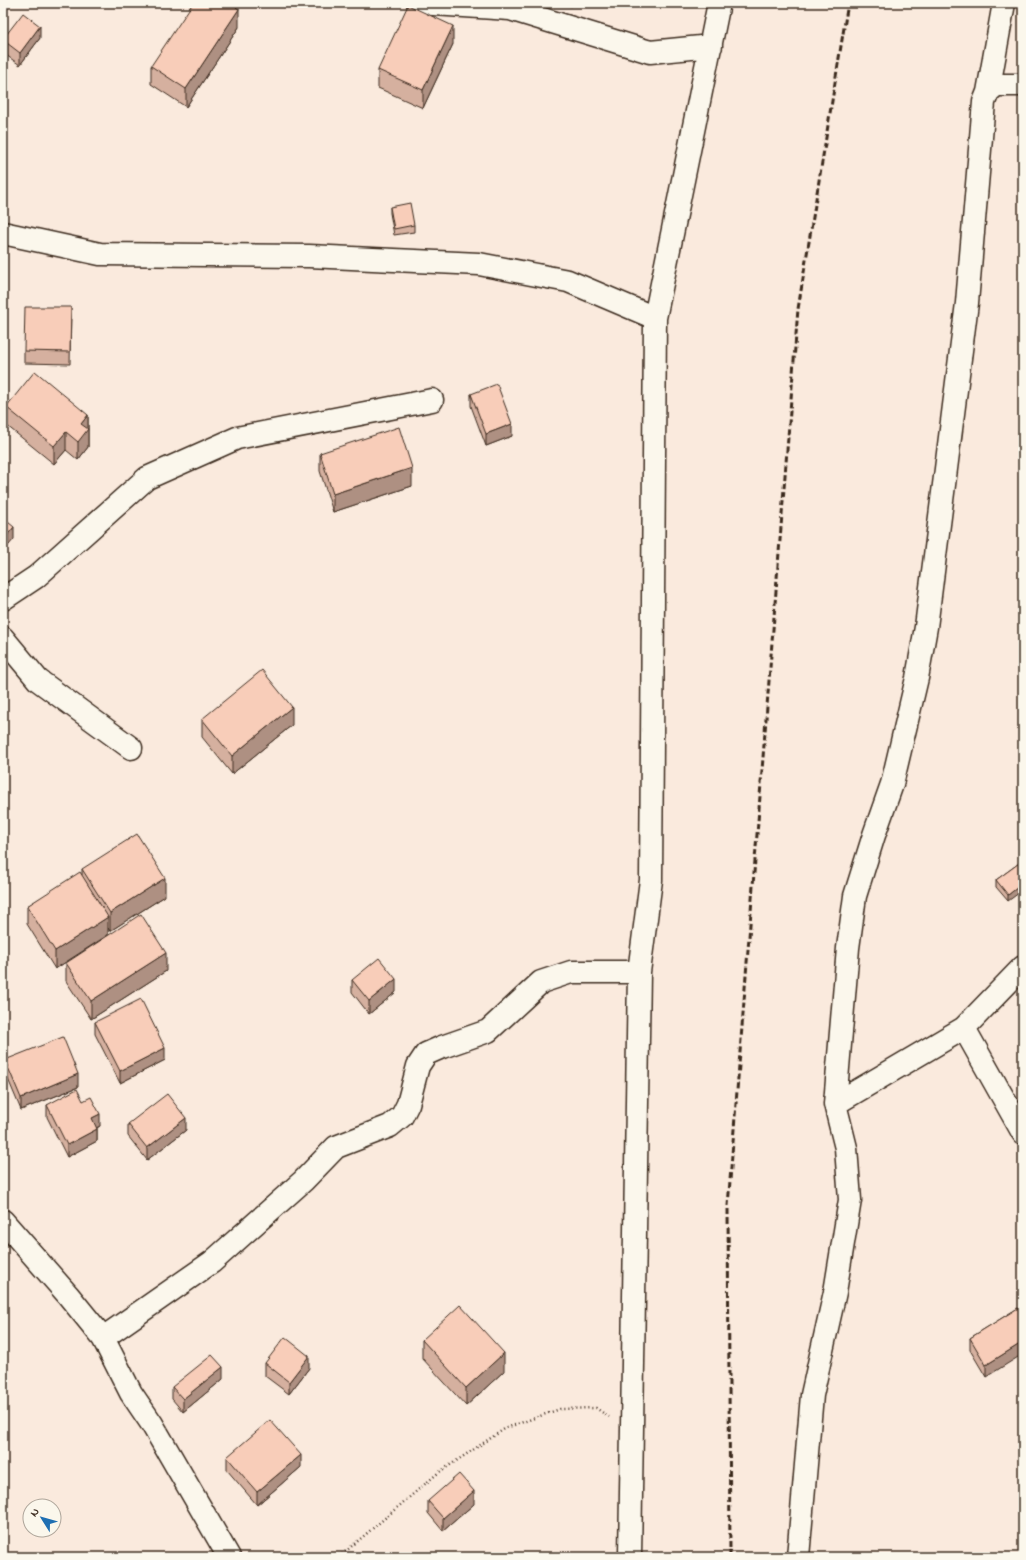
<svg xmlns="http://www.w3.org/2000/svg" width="1026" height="1560" viewBox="0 0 1026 1560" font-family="'Indie Flower',sans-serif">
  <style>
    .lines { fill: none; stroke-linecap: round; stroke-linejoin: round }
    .street-casing { stroke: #3b2a1e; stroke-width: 25 }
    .path { stroke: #3b2a1e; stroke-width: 2.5; stroke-dasharray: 1 3; stroke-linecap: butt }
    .street { stroke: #fbf7ec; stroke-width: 22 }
    .rail { stroke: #3b2a1e; stroke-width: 3; stroke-dasharray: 6 3; stroke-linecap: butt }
    .wall { fill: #d5b09f; stroke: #3b2a1e }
    .shaded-wall { fill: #ae9082; stroke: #3b2a1e }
    .building { fill: #f8cdb9; stroke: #3b2a1e }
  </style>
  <rect width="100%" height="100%" fill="#faeadd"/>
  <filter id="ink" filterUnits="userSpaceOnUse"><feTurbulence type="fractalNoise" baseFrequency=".025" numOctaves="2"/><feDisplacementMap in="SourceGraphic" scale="8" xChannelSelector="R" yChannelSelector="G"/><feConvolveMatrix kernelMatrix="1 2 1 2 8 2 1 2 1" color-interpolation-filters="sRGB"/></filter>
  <g filter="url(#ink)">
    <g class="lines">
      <!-- street casing -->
      <g class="street-casing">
        <path id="street" d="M 418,3 L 510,9 L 650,52 L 711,46
          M 988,92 L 996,85 L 1023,85
          M 3,233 L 100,254 L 309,256 L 479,264 L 568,281 L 655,318
          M 3,599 L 36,577 L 147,478 L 237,438 L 432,400
          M 3,638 L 38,680 L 131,748
          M 964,1028 L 1023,1133
          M 835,1104 L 964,1028 L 1023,967
          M 3,1221 L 68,1295 L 103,1338 L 131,1393 L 152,1424 L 229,1557
          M 103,1338 L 212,1262 L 303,1181 L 336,1147 L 390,1126 L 402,1116 L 408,1104 L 418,1066 L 426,1054 L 442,1047 L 488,1031 L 541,982 L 571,972 L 639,972
          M 630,1557 L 639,972 L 651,880 L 655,318 L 719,3
          M 798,1557 L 812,1395 L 835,1292 L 850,1200 L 846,1148 L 835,1104 L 848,948 L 855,896 L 874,835 L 892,784 L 917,678 L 926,627 L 967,303 L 984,102 L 988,92 L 1004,3"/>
      </g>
      <!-- path -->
      <path class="path" d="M 339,1557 L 438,1473 L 506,1428 L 560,1409 L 596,1408 L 609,1417"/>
      <!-- street -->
      <use href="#street" class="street"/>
      <!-- rail -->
      <path class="rail" d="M 730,1557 L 728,1206 L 798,309 L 848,3"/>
    </g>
    <!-- wall -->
    <path class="wall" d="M 551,3 L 572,3 L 572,6 Z
      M 239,27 L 186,107 L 151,84 L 151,66 Z
      M 40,38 L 20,65 L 3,53 L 3,39 Z
      M 453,44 L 423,108 L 378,88 L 378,70 Z
      M 390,207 L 414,225 L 414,232 L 394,235 L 390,213 Z
      M 71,307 L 70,364 L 24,363 L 24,351 Z
      M 471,394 L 512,436 L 486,446 L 471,406 Z
      M 6,407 L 88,415 L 88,447 L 78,460 L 66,450 L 54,464 L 6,425 Z
      M 320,453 L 412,486 L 333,512 L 320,471 Z
      M 202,719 L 292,725 L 232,774 L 202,737 Z
      M 1023,802 L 1023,829 L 1019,824 L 1019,806 Z
      M 1022,861 L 1008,901 L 996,887 L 996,880 Z
      M 82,869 L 165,896 L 110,931 L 108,928 L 108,935 L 55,969 L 27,924 L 27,906 L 82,875 Z
      M 66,963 L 166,971 L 91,1019 L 66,981 Z
      M 352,980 L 396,992 L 369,1014 L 352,992 Z
      M 95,1022 L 165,1060 L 120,1083 L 95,1034 Z
      M 5,1060 L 78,1087 L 21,1110 L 5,1072 Z
      M 83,1101 L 100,1126 L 97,1128 L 97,1141 L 67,1157 L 47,1117 L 47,1105 Z
      M 128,1124 L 186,1130 L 147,1160 L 128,1136 Z
      M 1018,1308 L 986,1377 L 970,1350 L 970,1338 Z
      M 422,1340 L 504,1371 L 466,1406 L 422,1358 Z
      M 265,1363 L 309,1368 L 289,1394 L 265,1376 Z
      M 223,1379 L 183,1412 L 172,1399 L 172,1387 Z
      M 227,1457 L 301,1467 L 257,1505 L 227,1470 Z
      M 428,1501 L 474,1504 L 443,1531 L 428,1513 Z"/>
    <!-- shaded-wall -->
    <path class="shaded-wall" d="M 239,9 L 239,27 L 186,107 L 186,89 Z
      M 40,26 L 40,38 L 20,65 L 20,53 Z
      M 453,26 L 453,44 L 423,108 L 423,90 Z
      M 88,415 L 88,447 L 78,460 L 78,442 L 81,424 Z
      M 512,424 L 512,436 L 486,446 L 486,434 Z
      M 66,432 L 66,450 L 54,464 L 54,446 Z
      M 412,468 L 412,486 L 333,512 L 333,494 Z
      M 14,527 L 14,539 L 3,552 L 3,540 Z
      M 292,707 L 292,725 L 232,774 L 232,756 Z
      M 165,878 L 165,896 L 110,931 L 110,913 Z
      M 1023,883 L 1023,890 L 1008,901 L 1008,895 Z
      M 108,917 L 108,935 L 55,969 L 55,951 Z
      M 166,953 L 166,971 L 91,1019 L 91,1001 Z
      M 396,979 L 396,992 L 369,1014 L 369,1001 Z
      M 165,1048 L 165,1060 L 120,1083 L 120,1071 Z
      M 78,1074 L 78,1087 L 21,1110 L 21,1098 Z
      M 100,1114 L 100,1126 L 92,1130 L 92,1118 Z
      M 186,1118 L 186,1130 L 147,1160 L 147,1148 Z
      M 97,1129 L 97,1141 L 67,1157 L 67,1145 Z
      M 1023,1342 L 1023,1354 L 986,1377 L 986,1365 Z
      M 504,1353 L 504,1371 L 466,1406 L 466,1388 Z
      M 309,1356 L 309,1368 L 289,1394 L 289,1382 Z
      M 223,1367 L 223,1379 L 183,1412 L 183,1399 Z
      M 301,1455 L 301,1467 L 257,1505 L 257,1492 Z
      M 474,1491 L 474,1504 L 443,1531 L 443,1518 Z"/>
    <!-- building -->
    <path class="building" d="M 193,3 L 229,3 L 239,9 L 186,89 L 151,66 Z
      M 408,5 L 453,26 L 423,90 L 378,70 Z
      M 23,13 L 40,26 L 20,53 L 3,40 L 3,39 Z
      M 410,203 L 414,225 L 394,229 L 390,207 Z
      M 25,307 L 71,307 L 70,352 L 24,351 Z
      M 35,371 L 88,415 L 81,424 L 88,429 L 78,442 L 66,432 L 54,446 L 6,407 Z
      M 497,384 L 512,424 L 486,434 L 471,394 Z
      M 399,427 L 412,468 L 333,494 L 320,453 Z
      M 3,518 L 14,527 L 3,540 Z
      M 262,670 L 292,707 L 232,756 L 202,719 Z
      M 1023,802 L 1023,811 L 1019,806 Z
      M 137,834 L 165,878 L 110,913 L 82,869 Z
      M 1022,861 L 1023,862 L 1023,883 L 1008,895 L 996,880 Z
      M 80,872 L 108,917 L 55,951 L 27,906 Z
      M 141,914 L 166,953 L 91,1001 L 66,963 Z
      M 379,958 L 396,979 L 369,1001 L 352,980 Z
      M 141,999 L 165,1048 L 120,1071 L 95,1022 Z
      M 63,1037 L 78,1074 L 21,1098 L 5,1060 Z
      M 77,1089 L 83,1101 L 91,1097 L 100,1114 L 92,1118 L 97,1129 L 67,1145 L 47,1105 Z
      M 167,1094 L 186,1118 L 147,1148 L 128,1124 Z
      M 460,1305 L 504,1353 L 466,1388 L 422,1340 Z
      M 1018,1308 L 1023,1317 L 1023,1342 L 986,1365 L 970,1338 Z
      M 285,1337 L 309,1356 L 289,1382 L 265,1363 Z
      M 212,1355 L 223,1367 L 183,1399 L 172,1387 Z
      M 270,1420 L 301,1455 L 257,1492 L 227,1457 Z
      M 459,1474 L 474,1491 L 443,1518 L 428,1501 Z"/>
  </g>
  <!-- margin -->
  <rect width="1026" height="1560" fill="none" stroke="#fbf7ec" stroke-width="16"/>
  <rect x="8" y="8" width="1010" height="1544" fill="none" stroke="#3b2a1e" stroke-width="1.5" filter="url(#ink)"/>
  <!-- north arrow -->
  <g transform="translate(42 1518) rotate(307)"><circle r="19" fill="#fbf7ec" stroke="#aea59a"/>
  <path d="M0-3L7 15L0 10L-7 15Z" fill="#1f6fb2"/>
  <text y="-6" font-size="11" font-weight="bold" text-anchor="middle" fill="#3b2a1e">N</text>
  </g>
</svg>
